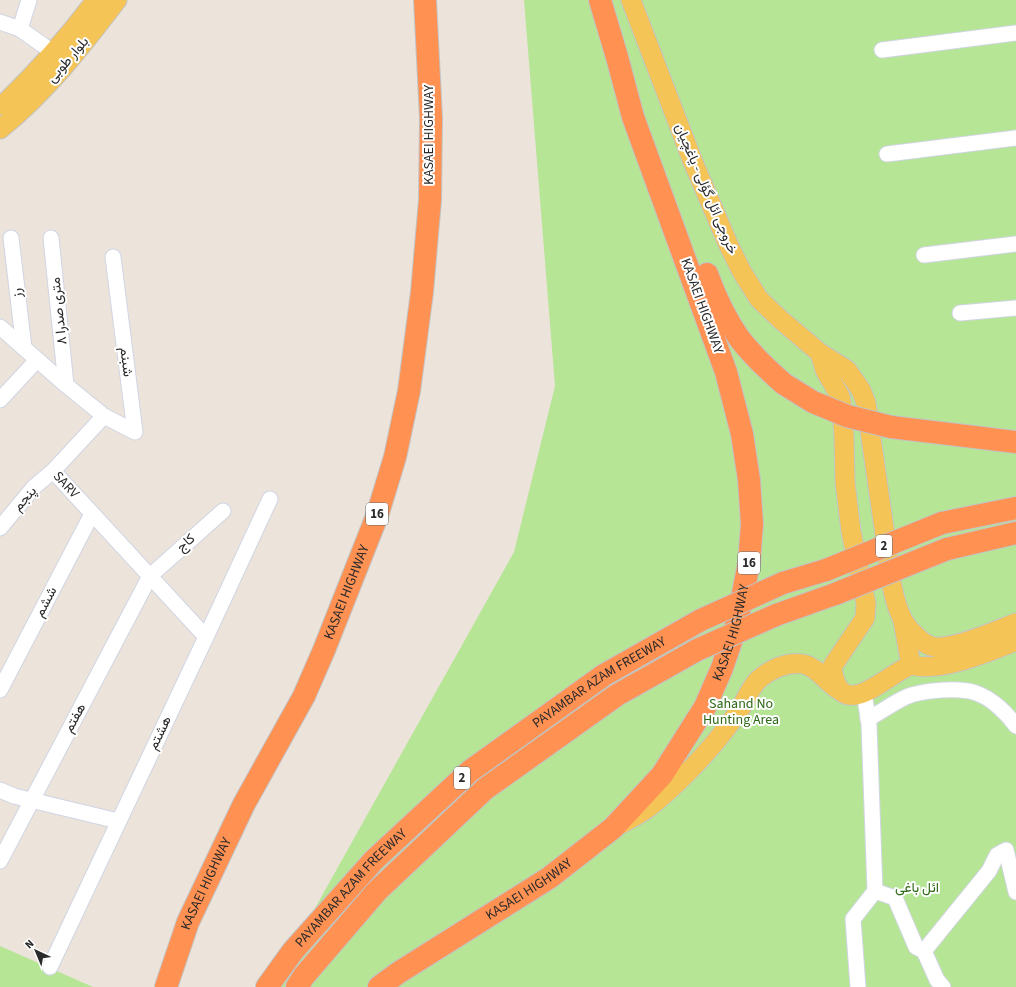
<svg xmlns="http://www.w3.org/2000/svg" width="1016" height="987" viewBox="0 0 1016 987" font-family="'Source Sans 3',Vazirmatn,sans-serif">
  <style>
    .green { fill: #b6e595 }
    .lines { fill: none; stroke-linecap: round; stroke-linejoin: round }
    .minor-casing { stroke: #d0d5e3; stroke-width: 17 }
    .major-casing { stroke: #c3c3c3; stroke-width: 21 }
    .highway-casing { stroke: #c3c3c3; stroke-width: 24 }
    .minor { stroke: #fff; stroke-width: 15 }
    .major { stroke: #f5c457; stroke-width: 19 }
    .highway { stroke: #ff9153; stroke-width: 22 }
    .highway-bridge-casing { stroke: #c3c3c3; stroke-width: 24; stroke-linecap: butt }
    .highway-bridge { stroke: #ff9153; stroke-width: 22 }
    .labels { text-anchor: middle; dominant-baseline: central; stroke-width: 4; stroke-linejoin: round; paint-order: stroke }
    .shield { fill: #fff; stroke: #6a6a6a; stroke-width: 1 }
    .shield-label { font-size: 13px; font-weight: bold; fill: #2a2a2a }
    .street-label { font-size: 14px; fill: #2a2a2a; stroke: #fff }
    .park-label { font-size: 14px; fill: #2e6917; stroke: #fff }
  </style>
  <rect width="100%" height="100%" fill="#ece3db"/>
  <!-- green -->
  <path class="green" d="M 524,0 L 1016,0 L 1016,987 L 271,987 L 514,552 L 555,386 Z
    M 0,946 L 93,987 L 0,987 Z"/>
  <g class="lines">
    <!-- minor casing -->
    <g class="minor-casing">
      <g id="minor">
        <path d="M 0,22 L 20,29 L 54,53"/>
        <path d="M 20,29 L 29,0"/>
        <path d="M 882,50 L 1016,33"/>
        <path d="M 887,154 L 1016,138"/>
        <path d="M 11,238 L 24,348"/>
        <path d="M 51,238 L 66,385"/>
        <path d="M 924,255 L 1016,244"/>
        <path d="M 960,313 L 1016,308"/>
        <path id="s1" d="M 0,327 L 66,385 L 104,416 L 53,471 L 206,637"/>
        <path d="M 0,400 L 37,360"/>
        <path d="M 104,416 L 135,432 L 113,257"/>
        <path d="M 0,528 L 34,487 L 53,471"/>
        <path d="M 0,690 L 92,514"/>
        <path d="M 864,692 L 869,725 L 875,891"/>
        <path d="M 868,719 C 881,712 893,703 906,697 C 922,690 960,687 976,693 C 991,698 1007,713 1016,726"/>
        <path d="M 0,790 L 14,796 L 118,821"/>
        <path d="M 0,861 L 150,576 L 223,511"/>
        <path d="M 875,891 L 895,898 L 916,947 L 924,951 L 989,871 L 997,855 L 1006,850 L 1016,892"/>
        <path d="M 924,951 L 937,980 L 943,987"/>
        <path d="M 50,967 L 206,637 L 270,499"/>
        <path d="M 858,987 L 853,919 L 875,891"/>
      </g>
    </g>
    <!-- major casing -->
    <g class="major-casing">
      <path id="major" d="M 631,0 L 693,162 L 729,246 L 742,272 L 759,299 L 781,320 L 820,353 L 847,370 L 861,390 L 866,403 C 872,447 879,491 885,535 C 889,562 890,593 902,618 C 907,628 923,646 935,647 C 955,649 997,630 1016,623
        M 0,105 L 4,104 C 39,70 67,39 96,0
        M 0,129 C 45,93 82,46 117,0
        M 820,353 L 825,370 L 840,396 L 842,407 L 844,437 L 845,482 L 851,531 L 866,604 L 865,618 L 832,667 C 840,726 884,676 911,665 L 903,621
        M 911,665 C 939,673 989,652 1016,641
        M 621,824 C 630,819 640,814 648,808 C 676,786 707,754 728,726 C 733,719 738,713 742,706 C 747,697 751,687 758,680 C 769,670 787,661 803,664 C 818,667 826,683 839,690"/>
    </g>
    <!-- highway casing -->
    <g class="highway-casing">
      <g id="highway">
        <path d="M 707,274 C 715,296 725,318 739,338 C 752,355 768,370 784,384"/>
        <path d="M 891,427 L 1016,442"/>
        <path d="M 942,523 L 1016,508"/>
        <path d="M 947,549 L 1016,533"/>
        <path d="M 783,583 L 826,570"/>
        <path d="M 776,615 L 835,594"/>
        <path id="s2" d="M 166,987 L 188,922 L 244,804 L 304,696 L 324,650 L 377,516 L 395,457 L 409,391 L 422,292 L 430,200 L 431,118 L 425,0"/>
        <path id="s3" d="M 267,987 L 293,951 L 374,860 L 470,771 L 604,675 L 701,620"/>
        <path d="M 297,987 L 304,976 L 377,891 L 485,789 L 617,695 L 697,650"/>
        <path id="s4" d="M 379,987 L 398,973 L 549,878 L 613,828 L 662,775 L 705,707 L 722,668 L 735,630 L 742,598 L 749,563 L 752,524 L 749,480 L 742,434 L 726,372 L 633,117 L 617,57 L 600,0"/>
      </g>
    </g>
    <!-- minor -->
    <use href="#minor" class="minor"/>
    <!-- major -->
    <use href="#major" class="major"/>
    <!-- highway -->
    <use href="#highway" class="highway"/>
    <!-- highway-bridge casing -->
    <g class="highway-bridge-casing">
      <path id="highway-bridge" d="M 784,384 L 813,402 L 847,416 L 891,427
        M 826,570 L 942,523
        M 835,594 L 947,549
        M 701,620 L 783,583
        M 697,650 L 776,615"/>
    </g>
    <!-- highway-bridge -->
    <use href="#highway-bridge" class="highway-bridge"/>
  </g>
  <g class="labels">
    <!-- shield labels -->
    <g class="shield">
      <rect x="366" y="503" width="22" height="22" rx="3"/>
      <rect x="876" y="535" width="16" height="22" rx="3"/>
      <rect x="738" y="552" width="22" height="22" rx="3"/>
      <rect x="454" y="767" width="16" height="22" rx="3"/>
    </g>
    <g class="shield-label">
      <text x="377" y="514">16</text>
      <text x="884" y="546">2</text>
      <text x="749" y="563">16</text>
      <text x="462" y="778">2</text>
    </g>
    <!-- street labels -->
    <g class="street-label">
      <text transform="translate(68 60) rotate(-49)">بلوار طوبی</text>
      <text transform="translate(429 135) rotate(-90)">KASAEI HIGHWAY</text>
      <text transform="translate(706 189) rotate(67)">خروجی ائل گؤلی - یاغچیان</text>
      <text transform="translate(17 293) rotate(-97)">رز</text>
      <text transform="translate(702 306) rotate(70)">KASAEI HIGHWAY</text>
      <text transform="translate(59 311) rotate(-96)">۸ متری صدرا</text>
      <text transform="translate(126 362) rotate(83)">شبنم</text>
      <text stroke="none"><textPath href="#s1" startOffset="231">SARV</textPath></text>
      <text transform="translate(25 499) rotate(-49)">پنجم</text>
      <text transform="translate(186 543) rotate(-42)">کاج</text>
      <text stroke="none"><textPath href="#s2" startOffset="435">KASAEI HIGHWAY</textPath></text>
      <text transform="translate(46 602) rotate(-62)">ششم</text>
      <text stroke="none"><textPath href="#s4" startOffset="515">KASAEI HIGHWAY</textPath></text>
      <text stroke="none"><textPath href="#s3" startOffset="454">PAYAMBAR AZAM FREEWAY</textPath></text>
      <text transform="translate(75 718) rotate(-62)">هفتم</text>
      <text transform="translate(160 733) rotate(-64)">هشتم</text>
      <text stroke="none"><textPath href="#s2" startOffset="111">KASAEI HIGHWAY</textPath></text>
      <text stroke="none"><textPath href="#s3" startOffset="130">PAYAMBAR AZAM FREEWAY</textPath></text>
      <text stroke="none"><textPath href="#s4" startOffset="179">KASAEI HIGHWAY</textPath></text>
    </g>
    <!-- park labels -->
    <g class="park-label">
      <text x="741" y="704">Sahand No<tspan x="741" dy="16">Hunting Area</tspan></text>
      <text x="917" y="888">ائل باغی</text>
    </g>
  </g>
  <!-- north arrow -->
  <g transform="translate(36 951) rotate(316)" stroke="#ffffff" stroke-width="3" paint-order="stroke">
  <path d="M0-3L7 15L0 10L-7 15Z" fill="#2a2a2a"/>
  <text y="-6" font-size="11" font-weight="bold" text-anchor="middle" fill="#2a2a2a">N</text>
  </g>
</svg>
